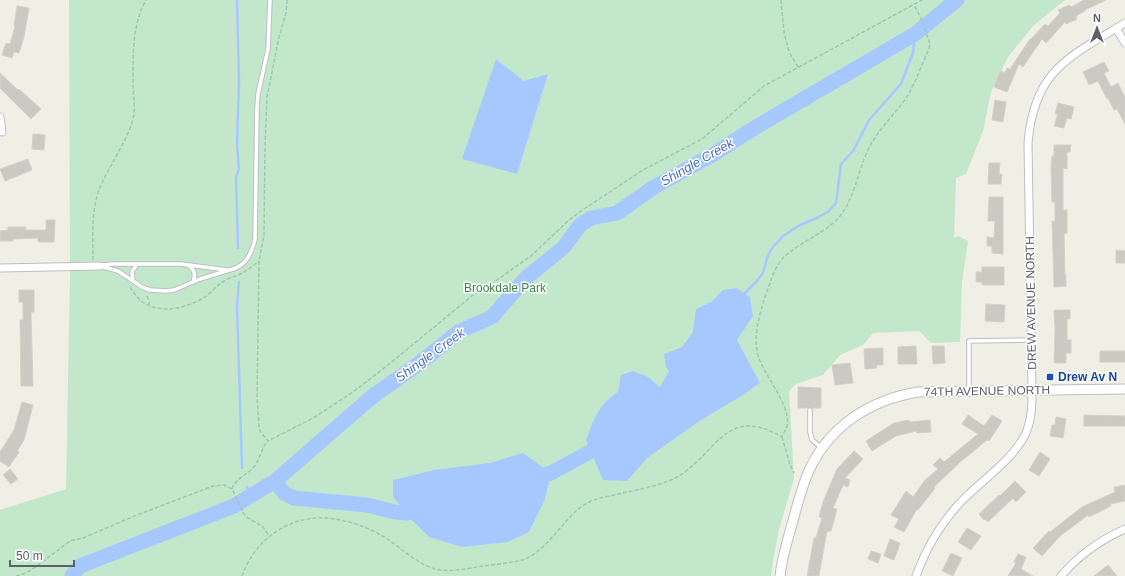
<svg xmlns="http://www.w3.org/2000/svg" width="1125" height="576" viewBox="0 0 1125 576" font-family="Arial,sans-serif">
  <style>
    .green { fill: #c3e7ca }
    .water { fill: #a7c8ff }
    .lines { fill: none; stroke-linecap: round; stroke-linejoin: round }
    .stream { stroke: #a7c8ff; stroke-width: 2.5 }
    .river { stroke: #a7c8ff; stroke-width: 15 }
    .building { fill: #cbcac2; stroke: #d4d2c4 }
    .service-casing { stroke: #bdbec4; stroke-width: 5.5 }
    .minor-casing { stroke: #bdbec4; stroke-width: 9 }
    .tertiary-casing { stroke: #bdbec4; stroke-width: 11 }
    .path { stroke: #9cc8b1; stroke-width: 1.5; stroke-dasharray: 4 2; stroke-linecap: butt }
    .service { stroke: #fff; stroke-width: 3.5 }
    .minor { stroke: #fff; stroke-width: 7 }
    .tertiary { stroke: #fff; stroke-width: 9 }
    .transit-dot { fill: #1a4fb4; stroke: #fff; stroke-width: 1.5 }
    .labels { text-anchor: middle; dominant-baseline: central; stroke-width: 3; stroke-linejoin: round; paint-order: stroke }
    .park-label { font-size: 12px; fill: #358548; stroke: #fff }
    .street-label { font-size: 12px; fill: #5d6066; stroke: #fff }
    .transit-label { font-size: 12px; font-weight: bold; fill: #164399; stroke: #fff; text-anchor: start }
    .water-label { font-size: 13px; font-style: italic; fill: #486dc4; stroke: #fff }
  </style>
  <rect width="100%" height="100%" fill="#f0efe6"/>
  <!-- green -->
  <path class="green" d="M 69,0 L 1065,0 L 1033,26 L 1008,57 L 991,92 L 983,131 L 966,174 L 956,178 L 954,238 L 958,236 L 968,241 L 962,282 L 960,342 L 931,343 L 919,331 L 873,333 L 863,345 L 840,355 L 823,375 L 796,384 L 789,391 L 794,479 L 779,529 L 773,561 L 771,576 L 0,576 L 0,510 L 66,489 L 70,275 Z"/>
  <!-- water -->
  <path class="water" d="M 496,59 L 524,81 L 548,74 L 517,174 L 462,159 Z
    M 737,288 L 750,297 L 753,316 L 737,340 L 760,383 L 743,395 L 701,420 L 647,458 L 627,481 L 603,480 L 586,440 C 594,419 598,405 618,392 L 621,375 L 633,371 L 648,377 L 660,387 L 669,371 L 666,367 L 664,354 L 682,347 L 693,332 L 696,309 L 711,302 L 723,290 Z
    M 523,453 L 551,473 L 545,499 L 529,532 L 508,542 L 462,547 L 429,537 L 409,517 L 393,497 L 393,480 L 434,470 L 490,463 Z"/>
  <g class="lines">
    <!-- stream -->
    <path class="stream" d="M 237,0 L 239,81 L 237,144 L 239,169 L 236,177 L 238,248
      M 239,282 L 237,306 L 242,468
      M 745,293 L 757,281 L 763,273 L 767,258 L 772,248 L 783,236 L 800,225 L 819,217 L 829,211 L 836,203 L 841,164 L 853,151 L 869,120 L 901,84 L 913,53 L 915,34
      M 247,487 L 251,497"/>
    <!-- river -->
    <path class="river" d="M 531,479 L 551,473 L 608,442
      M 275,481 L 284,493 L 294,498 L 367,505 L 395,512 L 406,513 L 426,510
      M 72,576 L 80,566 L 234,506 L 275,481 L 373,396 L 417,365 L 460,331 L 492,317 L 526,278 L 564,247 L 580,225 L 591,218 L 617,213 L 654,187 L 714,154 L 751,130 L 915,34 L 957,0"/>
  </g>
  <!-- building -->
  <path class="building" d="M 1084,0 L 1106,0 L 1085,10 L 1085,11 L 1076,16 L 1077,19 L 1066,24 L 1065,22 L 1046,43 L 1042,39 L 1023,67 L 1019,64 L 1007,92 L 994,87 L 1000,71 L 1005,73 L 1007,68 L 1010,69 L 1030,39 L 1031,39 L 1045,24 L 1048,26 L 1060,13 L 1058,10 L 1069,5 L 1071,7 Z
    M 17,6 L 29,8 L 24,37 L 19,53 L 14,52 L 12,58 L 2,55 L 6,43 L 10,44 L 15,27 L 14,26 Z
    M 1104,62 L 1109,71 L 1104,73 L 1111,87 L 1118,83 L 1125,97 L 1125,124 L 1117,109 L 1114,110 L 1108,98 L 1107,99 L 1098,81 L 1089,85 L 1083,72 Z
    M 0,73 L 18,90 L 19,89 L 41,109 L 31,119 L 0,88 Z
    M 995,100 L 1006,102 L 1003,122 L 992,120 Z
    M 1058,103 L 1074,107 L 1071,119 L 1067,118 L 1064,128 L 1054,126 L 1058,114 L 1055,114 Z
    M 33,134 L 45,135 L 44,150 L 32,149 Z
    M 1054,145 L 1071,145 L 1070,152 L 1067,152 L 1067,169 L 1063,168 L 1063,210 L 1067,210 L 1067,233 L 1064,234 L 1065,275 L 1066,275 L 1066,286 L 1054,287 L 1052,221 L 1055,221 L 1055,202 L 1052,202 L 1051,168 L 1052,156 L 1054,156 Z
    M 28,159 L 32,170 L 5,181 L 0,169 Z
    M 989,163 L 1000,163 L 999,174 L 1002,174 L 1001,184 L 988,184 Z
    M 989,197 L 1003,197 L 1003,254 L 992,253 L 992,246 L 987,246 L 987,237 L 994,238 L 995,221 L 988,221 Z
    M 46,220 L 55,220 L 54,242 L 38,242 L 38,238 L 13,239 L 13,241 L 0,241 L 0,231 L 8,230 L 8,227 L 26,227 L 26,230 L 46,230 Z
    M 1116,250 L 1125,251 L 1125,263 L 1116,263 Z
    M 982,267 L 1004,267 L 1004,285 L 982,285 L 982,282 L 976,282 L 976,272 L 982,272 Z
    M 19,290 L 34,290 L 34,312 L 31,312 L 33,386 L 21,386 L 20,320 L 23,320 L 23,302 L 19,302 Z
    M 986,304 L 1005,305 L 1004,322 L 985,321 Z
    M 1054,310 L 1070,310 L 1070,319 L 1067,319 L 1067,340 L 1071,340 L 1071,353 L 1066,353 L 1066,363 L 1054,363 L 1055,329 Z
    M 916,346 L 917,364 L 898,364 L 898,347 Z
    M 932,346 L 944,346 L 945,363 L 933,364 Z
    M 883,348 L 883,365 L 876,365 L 877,368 L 865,369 L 864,349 Z
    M 1100,351 L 1125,351 L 1125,362 L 1100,362 Z
    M 850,363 L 853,383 L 835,385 L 832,365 Z
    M 798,387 L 821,388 L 821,408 L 798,408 Z
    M 22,402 L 33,405 L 24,440 L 17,451 L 19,452 L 9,467 L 0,461 L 0,452 L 14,430 Z
    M 968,415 L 984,426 L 992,415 L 1002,421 L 989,441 L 987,440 L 959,463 L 934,487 L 935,488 L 918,510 L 917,509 L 904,532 L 894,527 L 899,519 L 891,515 L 906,491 L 913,497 L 925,480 L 938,469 L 933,465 L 940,458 L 944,462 L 978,434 L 962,424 Z
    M 1084,415 L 1125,416 L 1125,426 L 1084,426 Z
    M 1056,417 L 1066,419 L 1063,438 L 1050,436 L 1052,425 L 1055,425 Z
    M 909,420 L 910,422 L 930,420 L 931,432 L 917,433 L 916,431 L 896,436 L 872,451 L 866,441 L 894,423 Z
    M 854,451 L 863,459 L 845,478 L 850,480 L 848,487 L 843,485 L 833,508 L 837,509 L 831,531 L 827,531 L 819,576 L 807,576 L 814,538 L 816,538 L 822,518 L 819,517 L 823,502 L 837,469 Z
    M 1040,452 L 1050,459 L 1039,476 L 1029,470 Z
    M 10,469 L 18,479 L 11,484 L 3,475 Z
    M 1015,481 L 1026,492 L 1016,502 L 1013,498 L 988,522 L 985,519 L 984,520 L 979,514 L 999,495 L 1000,496 Z
    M 1125,485 L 1125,501 L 1110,504 L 1111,506 L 1089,517 L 1088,515 L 1060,536 L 1042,556 L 1033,548 L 1049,531 L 1050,532 L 1082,507 L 1115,492 L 1114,487 Z
    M 967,528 L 981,536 L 971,550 L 958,542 Z
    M 890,539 L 900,543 L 894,560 L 884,556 Z
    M 871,551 L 881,554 L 878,563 L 868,559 Z
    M 951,553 L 962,558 L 953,576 L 942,571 Z
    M 1018,554 L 1026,557 L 1021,569 L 1033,576 L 1008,576 L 1016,563 L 1014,562 Z
    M 1108,565 L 1117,576 L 1094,576 Z"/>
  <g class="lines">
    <!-- service casing -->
    <g class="service-casing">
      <path id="service" d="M 103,265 L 114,264 L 181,264 L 227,270
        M 100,266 L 118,271 L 142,287 L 150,290 L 166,291 L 174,290 L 200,279 L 236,268 C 248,262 251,253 255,240 L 257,107 L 258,94 L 268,49 L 270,0
        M 189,266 C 195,270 196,275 193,282
        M 133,281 L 132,272 L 137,264
        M 969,390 L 969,341 L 1031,340
        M 810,410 L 810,432 L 812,440 L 822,448"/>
    </g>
    <!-- minor casing -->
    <g class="minor-casing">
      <path id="minor" d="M 1116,28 L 1125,43
        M 0,117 L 2,132
        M 0,268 L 100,266
        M 916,576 C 925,551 940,525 958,505 C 978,483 1012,461 1025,435 C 1032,420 1032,405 1032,390 L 1028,143 C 1034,70 1069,57 1125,23
        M 1061,576 C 1079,555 1100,540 1125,529"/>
    </g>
    <!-- tertiary casing -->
    <g class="tertiary-casing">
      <path id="tertiary" d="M 780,576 C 782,556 789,536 794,517 C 798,502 802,487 808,473 C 828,427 869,400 918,392 L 1125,389"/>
    </g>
    <!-- path -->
    <path class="path" d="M 287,0 L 286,13 L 279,37 L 267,97 L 265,146 L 264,236 L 259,261 L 257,397 L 259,426 L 260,431 L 268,441 L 315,417 L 353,392 L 388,365 L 473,295 L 500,278 L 532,255 L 568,221 L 581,211 L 643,170 L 702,139 L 764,86 L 922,0
      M 781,0 L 784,32 L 789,52 L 798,67
      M 93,260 C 93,237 91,212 99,190 C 107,168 132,135 134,113 C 135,103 133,93 133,83 C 133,57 132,24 146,0
      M 130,287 C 134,293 138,299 144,303 C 162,315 189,307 205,297 C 212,292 217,285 224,281 C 230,277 238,276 244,272 C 249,269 254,265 259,261
      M 147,296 L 149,302 L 149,305
      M 782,437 L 790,465 L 794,473
      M 232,489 C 235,479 245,476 252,469 C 260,461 260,450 268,441
      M 16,576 L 26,573 L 37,566 L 70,541 L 83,538 L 137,515 L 213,486 L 224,485 L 232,489 L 245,516 L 263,527 L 269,536
      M 242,576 C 252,547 277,524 308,519 C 330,515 359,523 379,534 C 398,544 414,563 435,569 C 451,573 468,568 484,566 C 497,564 510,563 523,560 C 548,550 560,523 581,507 C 594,497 612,496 627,492 C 638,490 649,487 660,484 C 669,481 677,478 685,472 C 720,445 730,407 782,437 C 783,433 786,430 787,426 C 792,405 761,373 757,351 C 753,332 763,301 770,283 C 773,274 777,264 784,257 C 801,241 825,234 840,216 C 856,196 858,168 870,146 C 879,129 893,116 904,101 C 915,85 921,66 929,49 L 930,44 L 920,16 L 914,5"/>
    <!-- service -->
    <use href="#service" class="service"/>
    <!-- minor -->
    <use href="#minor" class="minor"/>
    <!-- tertiary -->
    <use href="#tertiary" class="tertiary"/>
  </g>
  <!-- markers -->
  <rect class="transit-dot" x="1046" y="373" width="8" height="8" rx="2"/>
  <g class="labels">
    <!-- park labels -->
    <g class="park-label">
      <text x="505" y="288">Brookdale Park</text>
    </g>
    <!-- street labels -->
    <g class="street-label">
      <text transform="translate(1031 303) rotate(-91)">DREW AVENUE NORTH</text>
      <text transform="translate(987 391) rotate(-1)">74TH AVENUE NORTH</text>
    </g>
    <!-- transit labels -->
    <g class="transit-label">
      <text x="1058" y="377">Drew Av N</text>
    </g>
    <!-- water labels -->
    <g class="water-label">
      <text transform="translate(697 162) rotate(-30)">Shingle Creek</text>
      <text transform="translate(430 355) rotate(-36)">Shingle Creek</text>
    </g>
  </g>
  <!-- north arrow -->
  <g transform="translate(1097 28)" stroke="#ffffff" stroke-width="3" paint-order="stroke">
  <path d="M0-3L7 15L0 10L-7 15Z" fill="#5d6066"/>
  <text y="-6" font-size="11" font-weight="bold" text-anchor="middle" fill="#5d6066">N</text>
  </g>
  <!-- scale -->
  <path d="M10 560v6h64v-6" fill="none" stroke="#5d6066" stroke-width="2"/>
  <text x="16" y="560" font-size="12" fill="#5d6066" stroke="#ffffff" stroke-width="3" paint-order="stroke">50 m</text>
</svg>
